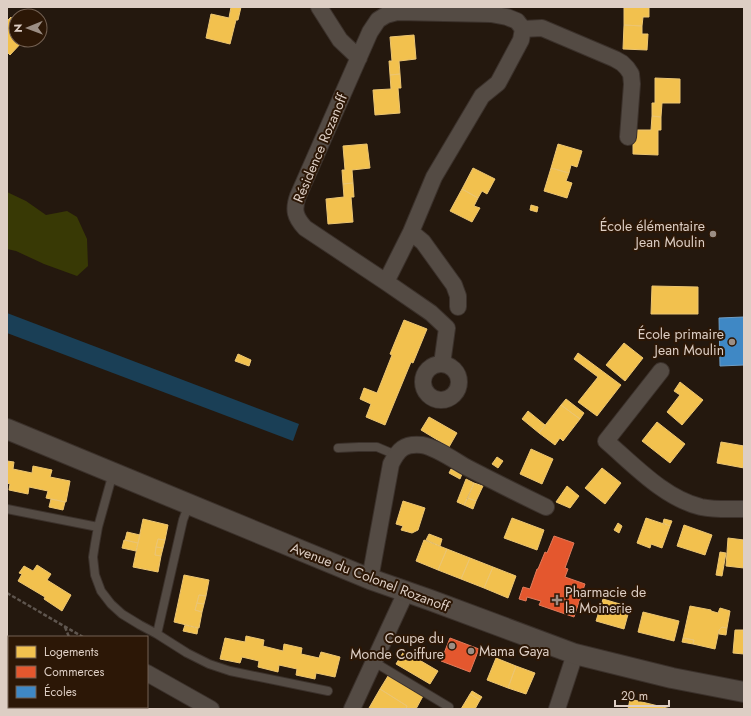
<svg xmlns="http://www.w3.org/2000/svg" width="751" height="716" viewBox="0 0 751 716" font-family="Jost,sans-serif">
  <style>
    .green { fill: #383905 }
    .water { fill: #1a3f56 }
    .homes { fill: #f2c14e; stroke: #ecc571 }
    .shops { fill: #e4572e; stroke: #e27b5b }
    .schools { fill: #3f88c5; stroke: #6e9dc5 }
    .lines { fill: none; stroke-linecap: round; stroke-linejoin: round }
    .service-casing { stroke: #3b312b; stroke-width: 10 }
    .minor-casing { stroke: #3b312b; stroke-width: 18 }
    .tertiary-casing { stroke: #3b312b; stroke-width: 22 }
    .path { stroke: #5f564f; stroke-width: 2.5; stroke-dasharray: 4 2; stroke-linecap: butt }
    .service { stroke: #544b44; stroke-width: 8 }
    .minor { stroke: #544b44; stroke-width: 16 }
    .tertiary { stroke: #544b44; stroke-width: 20 }
    .poi-dot { fill: #9c8e84; stroke: #2c1706; stroke-width: 1.5 }
    .labels { text-anchor: middle; dominant-baseline: central; stroke-width: 4; stroke-linejoin: round; paint-order: stroke }
    .street-label { font-size: 14px; fill: #ddcec4; stroke: #2c1706 }
    .poi-label { font-size: 14px; fill: #ddcec4; stroke: #2c1706; text-anchor: end }
  </style>
  <rect width="100%" height="100%" fill="#24180e"/>
  <!-- green -->
  <path class="green" d="M 7,192 L 26,201 L 46,215 L 67,211 L 77,217 L 87,239 L 88,266 L 77,276 L 44,264 L 16,251 L 7,249 Z"/>
  <!-- water -->
  <path class="water" d="M 7,313 L 299,424 L 293,441 L 7,333 Z"/>
  <!-- homes -->
  <path class="homes" d="M 231,7 L 241,7 L 238,20 L 236,20 L 230,44 L 206,38 L 211,14 L 229,18 Z
    M 624,7 L 649,7 L 649,17 L 643,17 L 642,26 L 624,25 Z
    M 11,17 L 16,22 L 16,40 L 24,40 L 10,55 L 7,52 L 7,21 Z
    M 624,25 L 642,26 L 642,34 L 648,34 L 647,50 L 623,49 Z
    M 414,35 L 416,59 L 399,61 L 400,74 L 390,75 L 389,61 L 392,61 L 390,37 Z
    M 400,74 L 401,88 L 398,88 L 400,113 L 375,115 L 373,90 L 391,89 L 390,75 Z
    M 655,78 L 680,79 L 680,103 L 662,103 L 661,117 L 652,116 L 652,103 L 655,103 Z
    M 652,116 L 661,117 L 661,130 L 658,130 L 658,155 L 633,154 L 633,130 L 651,130 Z
    M 367,144 L 370,168 L 352,170 L 353,183 L 343,184 L 342,170 L 345,170 L 343,146 Z
    M 558,144 L 582,151 L 577,167 L 571,165 L 569,173 L 551,168 Z
    M 473,168 L 495,179 L 487,194 L 482,191 L 478,198 L 462,189 Z
    M 551,168 L 569,173 L 566,181 L 572,183 L 567,198 L 544,191 Z
    M 353,183 L 354,197 L 351,197 L 353,222 L 328,224 L 326,199 L 344,197 L 343,184 Z
    M 462,189 L 478,198 L 474,206 L 480,208 L 472,222 L 450,211 Z
    M 531,205 L 538,207 L 537,212 L 530,210 Z
    M 652,286 L 698,287 L 698,314 L 651,314 Z
    M 404,320 L 427,329 L 413,363 L 411,362 L 385,425 L 366,417 L 371,404 L 360,399 L 364,388 L 377,393 L 392,355 L 390,354 Z
    M 624,343 L 643,358 L 625,381 L 606,365 Z
    M 578,353 L 621,385 L 597,416 L 578,402 L 598,377 L 574,359 Z
    M 238,354 L 251,360 L 249,366 L 235,361 Z
    M 680,382 L 703,400 L 682,425 L 667,412 L 680,395 L 674,391 Z
    M 566,399 L 584,413 L 580,419 L 561,405 Z
    M 561,405 L 580,419 L 563,441 L 560,438 L 555,445 L 539,433 Z
    M 528,411 L 545,425 L 539,433 L 522,419 Z
    M 429,417 L 457,433 L 449,447 L 421,430 Z
    M 657,422 L 685,444 L 670,463 L 642,441 Z
    M 721,442 L 744,446 L 744,468 L 717,463 Z
    M 531,449 L 553,459 L 542,484 L 520,474 Z
    M 497,457 L 503,461 L 498,468 L 492,464 Z
    M 7,461 L 14,462 L 13,469 L 32,473 L 33,466 L 52,470 L 50,477 L 70,481 L 66,502 L 46,498 L 48,491 L 29,487 L 28,494 L 9,490 L 10,484 L 7,483 Z
    M 602,468 L 621,483 L 605,504 L 585,488 Z
    M 451,469 L 462,474 L 460,479 L 449,473 Z
    M 466,479 L 474,483 L 464,505 L 457,502 Z
    M 474,483 L 483,486 L 476,501 L 468,498 Z
    M 567,486 L 579,496 L 570,508 L 556,502 Z
    M 468,498 L 476,501 L 473,509 L 464,505 Z
    M 51,499 L 65,502 L 63,510 L 49,507 Z
    M 403,501 L 425,508 L 418,530 L 412,533 L 401,530 L 403,526 L 396,524 Z
    M 512,518 L 544,530 L 537,550 L 504,538 Z
    M 646,518 L 670,526 L 662,548 L 651,544 L 650,548 L 637,543 Z
    M 143,519 L 168,525 L 165,540 L 158,539 L 156,547 L 155,555 L 161,556 L 158,572 L 133,567 Z
    M 664,519 L 672,521 L 670,526 L 663,523 Z
    M 618,523 L 622,526 L 619,533 L 614,530 Z
    M 684,525 L 712,535 L 705,555 L 677,546 Z
    M 127,532 L 140,535 L 138,543 L 125,540 Z
    M 429,534 L 442,539 L 440,546 L 426,540 Z
    M 728,538 L 744,540 L 744,568 L 726,566 Z
    M 158,539 L 165,540 L 163,548 L 156,547 Z
    M 124,540 L 138,543 L 136,551 L 122,548 Z
    M 424,540 L 447,549 L 438,570 L 416,561 Z
    M 156,547 L 163,548 L 161,556 L 155,555 Z
    M 447,549 L 470,558 L 461,579 L 438,570 Z
    M 720,552 L 726,553 L 722,576 L 716,575 Z
    M 470,558 L 493,567 L 484,588 L 461,579 Z
    M 37,565 L 51,574 L 47,580 L 71,595 L 62,611 L 44,599 L 45,597 L 18,581 L 22,574 L 19,573 L 24,566 L 33,571 Z
    M 493,567 L 516,576 L 508,598 L 484,588 Z
    M 184,575 L 209,580 L 206,596 L 199,595 L 195,610 L 202,612 L 199,628 L 174,622 Z
    M 199,595 L 206,596 L 204,604 L 197,603 Z
    M 603,599 L 630,607 L 624,629 L 596,621 Z
    M 197,603 L 204,604 L 202,612 L 195,610 Z
    M 690,606 L 711,610 L 711,611 L 718,613 L 720,608 L 730,611 L 727,628 L 722,627 L 719,630 L 715,649 L 693,644 L 694,640 L 683,638 Z
    M 643,612 L 679,621 L 674,641 L 638,632 Z
    M 185,625 L 198,628 L 197,634 L 183,631 Z
    M 722,627 L 727,628 L 726,635 L 719,634 L 719,630 Z
    M 735,630 L 744,630 L 744,654 L 733,653 Z
    M 246,636 L 264,640 L 263,646 L 283,651 L 284,644 L 302,648 L 301,654 L 319,658 L 321,652 L 340,657 L 335,677 L 316,673 L 315,679 L 296,675 L 297,669 L 279,665 L 278,672 L 258,667 L 259,661 L 242,657 L 240,663 L 220,659 L 225,638 L 245,642 Z
    M 683,638 L 694,640 L 693,644 L 682,642 Z
    M 7,639 L 9,639 L 9,667 L 7,667 Z
    M 404,651 L 438,671 L 430,684 L 396,664 Z
    M 496,658 L 516,666 L 508,688 L 487,680 Z
    M 516,666 L 535,673 L 526,694 L 508,688 Z
    M 388,676 L 423,696 L 416,709 L 406,709 L 407,706 L 380,689 Z
    M 380,689 L 407,706 L 406,709 L 371,709 L 369,708 Z
    M 472,691 L 482,697 L 480,700 L 470,694 Z
    M 470,694 L 480,700 L 475,709 L 461,709 Z
    M 630,699 L 646,703 L 671,709 L 628,709 Z"/>
  <!-- shops -->
  <path class="shops" d="M 554,536 L 574,543 L 565,568 L 568,569 L 565,577 L 585,584 L 574,617 L 539,605 L 541,601 L 527,597 L 526,601 L 519,599 L 523,587 L 530,589 L 537,569 L 538,569 L 545,552 L 547,553 Z
    M 450,638 L 479,649 L 470,672 L 441,661 Z"/>
  <!-- schools -->
  <path class="schools" d="M 744,317 L 744,365 L 720,366 L 719,318 Z"/>
  <g class="lines">
    <!-- service casing -->
    <g class="service-casing">
      <path id="service" d="M 338,448 L 359,447 L 377,447 L 396,455
        M 113,473 L 98,527 L 95,544 L 93,557 L 95,575 L 101,591 L 111,604 L 122,614 L 140,625 L 157,634 L 187,653 L 209,664 L 230,671 L 328,691
        M 7,509 L 98,527
        M 157,634 L 183,520 L 189,504
        M 374,662 L 449,707"/>
    </g>
    <!-- minor casing -->
    <g class="minor-casing">
      <path id="minor" d="M 319,7 L 340,40 L 359,58
        M 523,29 L 542,28 L 615,59 L 622,63 L 627,68 L 631,74 L 632,84 L 628,137
        M 411,232 L 423,242 L 454,285 L 458,296 L 458,307
        M 386,282 L 411,232 L 434,177 L 482,96 L 498,83 L 521,40 L 523,29 L 517,21 L 507,17 L 491,14 L 397,12 L 386,15 L 378,20 L 370,32 L 298,196 C 293,210 295,217 305,228 L 386,282 L 431,313 L 447,328 L 442,364
        M423 382a18 18 0 1 1 36 0a18 18 0 1 1-36 0Z
        M 661,371 L 606,441 C 634,465 664,498 701,507 C 715,510 730,509 744,509
        M 370,579 L 391,464 C 398,450 404,443 422,445 C 435,447 454,460 466,467 C 493,481 519,494 546,507
        M 147,673 L 211,709
        M 352,709 L 406,592
        M 557,709 L 575,654"/>
    </g>
    <!-- tertiary casing -->
    <g class="tertiary-casing">
      <path id="tertiary" d="M 7,429 L 370,579 L 430,600 L 575,654 L 672,678 L 744,692"/>
    </g>
    <!-- path -->
    <path class="path" d="M 7,593 L 83,637
      M 65,627 L 69,637
      M 7,692 L 9,691
      M 67,709 L 68,707"/>
    <!-- service -->
    <use href="#service" class="service"/>
    <!-- minor -->
    <use href="#minor" class="minor"/>
    <!-- tertiary -->
    <use href="#tertiary" class="tertiary"/>
  </g>
  <!-- markers -->
  <g class="poi-dot">
    <circle cx="713" cy="234" r="4"/>
    <circle cx="732" cy="342" r="4"/>
    <path d="M555 594h4v4h4v4h-4v4h-4v-4h-4v-4h4z"/>
    <circle cx="452" cy="646" r="4"/>
    <circle cx="471" cy="651" r="4"/>
  </g>
  <g class="labels">
    <!-- street labels -->
    <g class="street-label">
      <text transform="translate(320 148) rotate(-67)">Résidence Rozanoff</text>
      <text transform="translate(370 577) rotate(21)">Avenue du Colonel Rozanoff</text>
    </g>
    <!-- poi labels -->
    <g class="poi-label">
      <text x="705" y="226">École élémentaire<tspan x="705" dy="16">Jean Moulin</tspan></text>
      <text x="724" y="334">École primaire<tspan x="724" dy="16">Jean Moulin</tspan></text>
      <text x="565" y="592" text-anchor="start">Pharmacie de<tspan x="565" dy="16">la Moinerie</tspan></text>
      <text x="444" y="638">Coupe du<tspan x="444" dy="16">Monde Coiffure</tspan></text>
      <text x="479" y="651" text-anchor="start">Mama Gaya</text>
    </g>
  </g>
  <!-- border -->
  <rect width="751" height="716" fill="none" stroke="#ddcec4" stroke-width="16"/>
  <!-- legend -->
  <rect x="8" y="636" width="140" height="72" fill="#2c1706" stroke="#736052"/>
  <rect x="16" y="646" width="20" height="12" fill="#f2c14e" stroke="#736052"/>
  <text x="44" y="656" font-size="12" fill="#ddcec4">Logements</text>
  <rect x="16" y="666" width="20" height="12" fill="#e4572e" stroke="#736052"/>
  <text x="44" y="676" font-size="12" fill="#ddcec4">Commerces</text>
  <rect x="16" y="686" width="20" height="12" fill="#3f88c5" stroke="#736052"/>
  <text x="44" y="696" font-size="12" fill="#ddcec4">Écoles</text>
  <!-- north arrow -->
  <g transform="translate(28 28) rotate(269)"><circle r="19" fill="#2c1706" stroke="#736052"/>
  <path d="M0-3L7 15L0 10L-7 15Z" fill="#9c8e84"/>
  <text y="-6" font-size="11" font-weight="bold" text-anchor="middle" fill="#ddcec4">N</text>
  </g>
  <!-- scale -->
  <path d="M615 700v6h54v-6" fill="none" stroke="#ddcec4" stroke-width="2"/>
  <text x="621" y="700" font-size="12" fill="#ddcec4" stroke="#2c1706" stroke-width="3" paint-order="stroke">20 m</text>
</svg>
